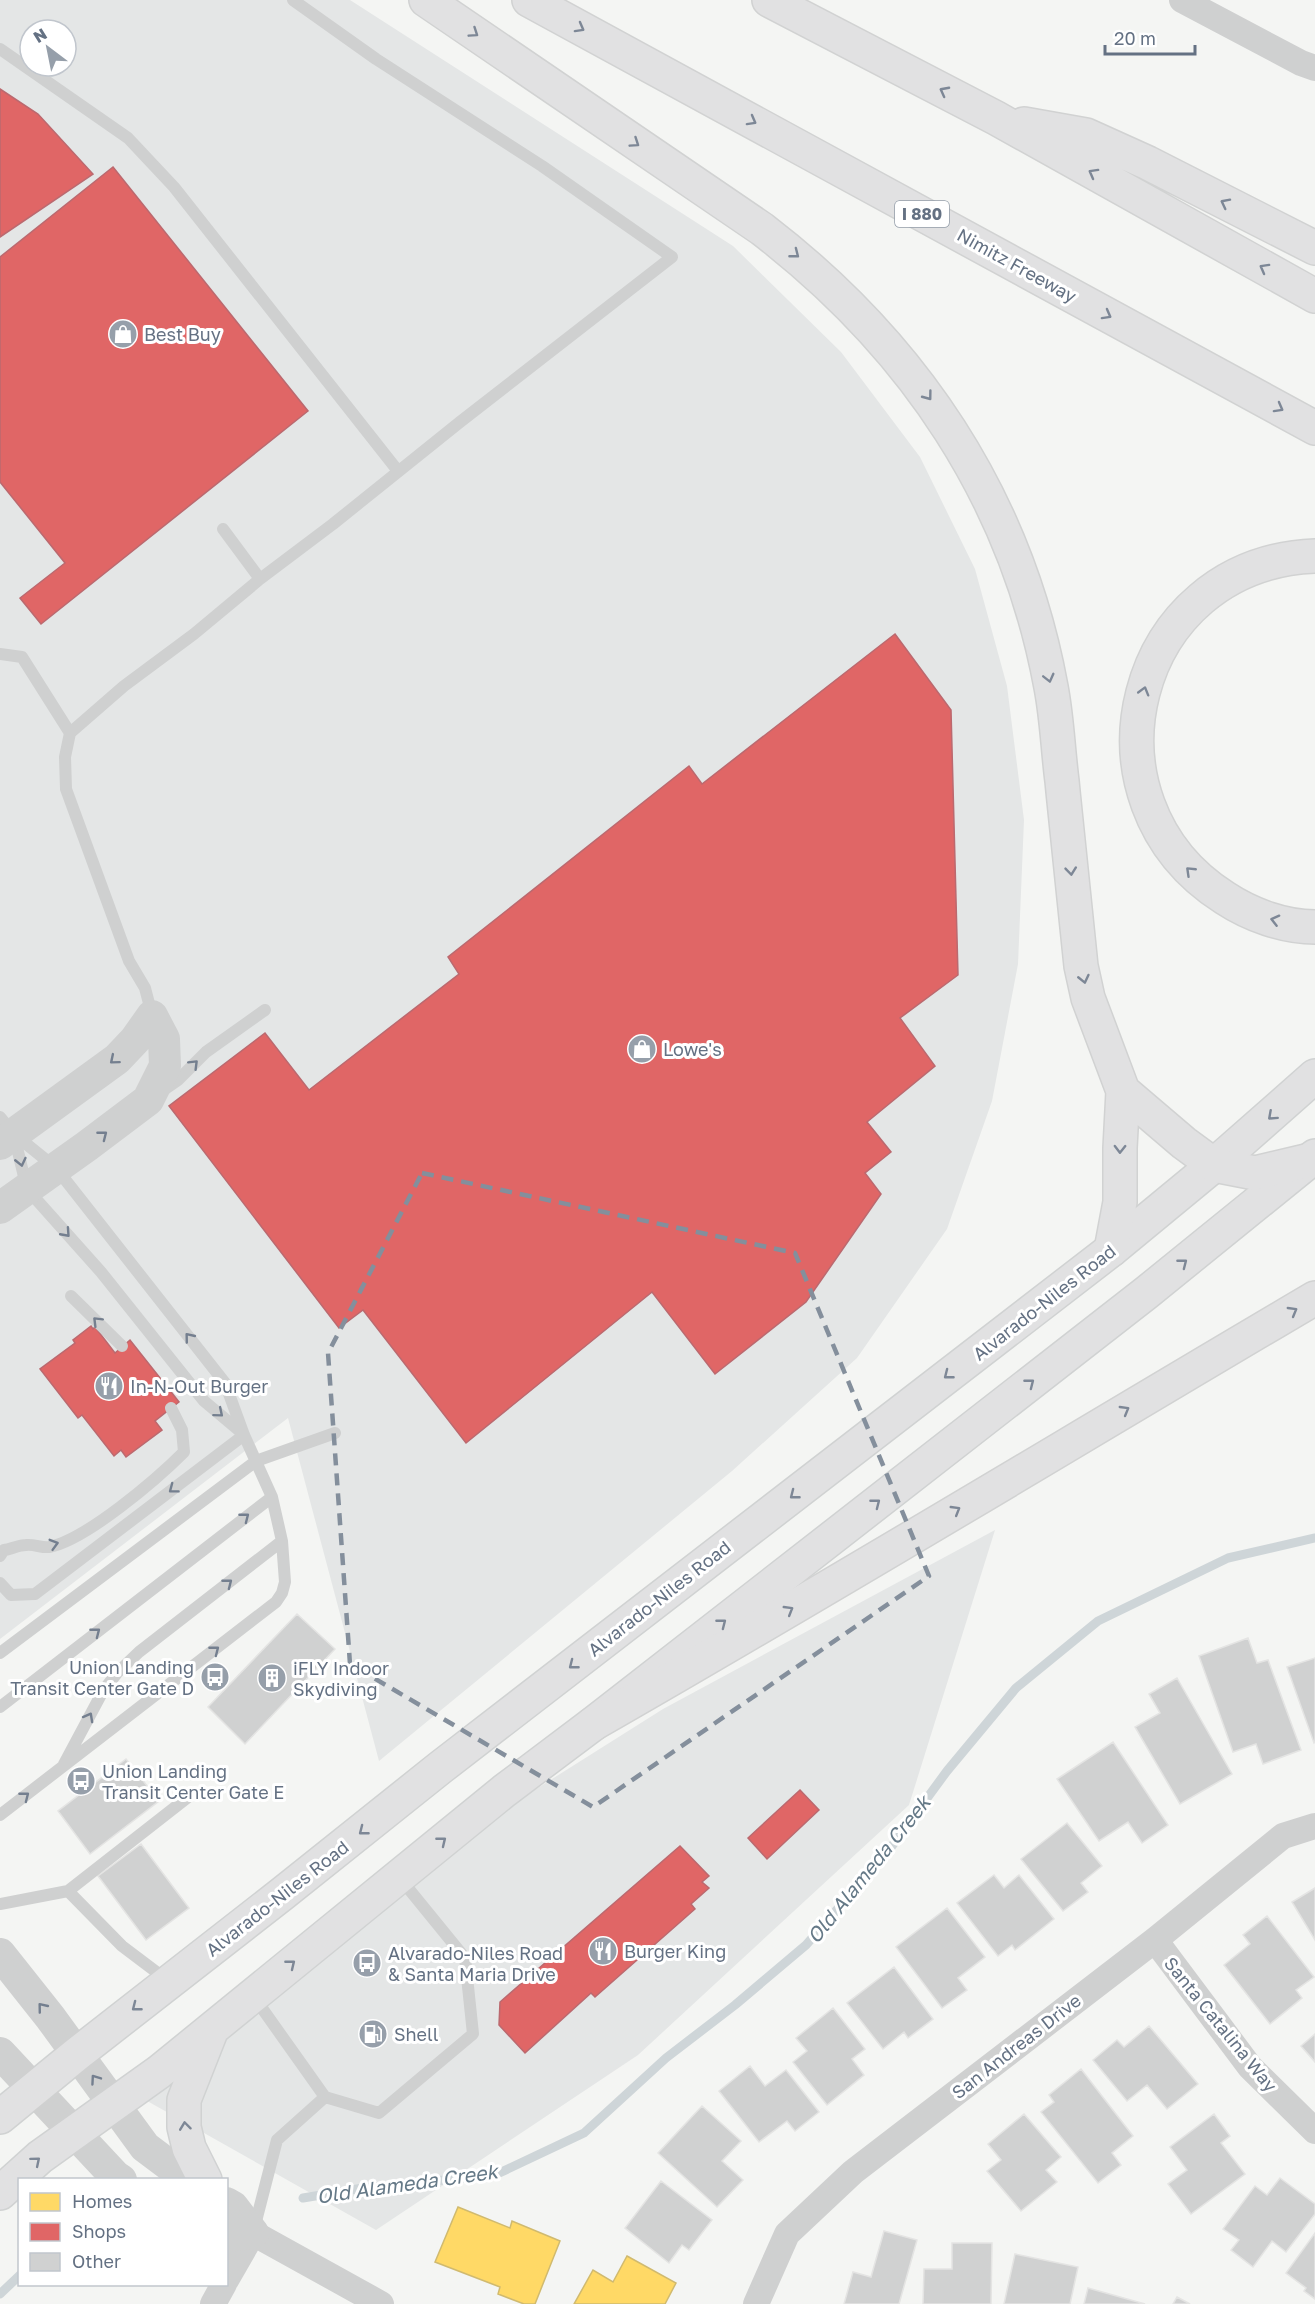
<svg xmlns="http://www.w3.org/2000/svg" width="1315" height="2304" viewBox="0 0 1315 2304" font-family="'Golos Text',sans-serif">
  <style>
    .built { fill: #e4e6e6; fill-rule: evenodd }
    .homes { fill: #ffd966; stroke: #d0ba6f; stroke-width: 1.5 }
    .shops { fill: #e06666; stroke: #bb696f; stroke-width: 1.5 }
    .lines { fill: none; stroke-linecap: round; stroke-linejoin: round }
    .stream { stroke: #ced5d8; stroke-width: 9 }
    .building { fill: #d0d1d1; stroke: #e4e4e3; stroke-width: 1.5 }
    .secondary-casing { stroke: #d0d2d2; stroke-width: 36 }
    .motorway-casing { stroke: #d1d2d2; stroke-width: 36 }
    .service { stroke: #cfd0d0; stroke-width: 12 }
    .minor { stroke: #cfd0d0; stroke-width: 26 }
    .tertiary { stroke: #cfd0d0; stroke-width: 32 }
    .secondary { stroke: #e1e1e2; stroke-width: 33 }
    .motorway { stroke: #e1e1e2; stroke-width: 33 }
    .oneway { stroke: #7d8796 }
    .oneway2 { stroke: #747f8f }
    .marked { fill: none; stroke: #848f9c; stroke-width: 4.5; stroke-dasharray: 12 8; stroke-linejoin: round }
    .labels { text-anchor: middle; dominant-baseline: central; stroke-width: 6; stroke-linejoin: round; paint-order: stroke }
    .shield { fill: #fff; stroke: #929ca8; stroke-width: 1.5 }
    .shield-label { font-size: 16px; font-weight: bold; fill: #647183 }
    .street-label { font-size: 18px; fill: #647183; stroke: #fff }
    .poi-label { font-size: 18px; fill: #647183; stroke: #fff; text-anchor: start }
    .water-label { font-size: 20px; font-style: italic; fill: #657987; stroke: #fff }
  </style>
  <rect width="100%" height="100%" fill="#f4f5f3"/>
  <!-- built -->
  <path class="built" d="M 0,0 L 350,0 L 733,246 L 841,352 L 920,457 L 975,569 L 1007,686 L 1024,820 L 1018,964 L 992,1101 L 947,1229 L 857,1358 L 732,1471 L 379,1761 L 288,1418 L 0,1639 ZM 30,30 L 66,30 L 66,66 L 30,66 Z
    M 995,1530 L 909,1805 L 638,2055 L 376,2230 L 133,2093 L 533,1791 L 663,1709 Z"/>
  <!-- homes -->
  <path class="homes" d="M 458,2207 L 510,2228 L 512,2221 L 560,2241 L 535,2304 L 524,2304 L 498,2294 L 500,2287 L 435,2262 Z
    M 627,2256 L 676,2283 L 665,2304 L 574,2304 L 593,2270 L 613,2282 Z"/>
  <!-- shops -->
  <path class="shops" d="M 0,89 L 38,114 L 93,174 L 0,237 Z
    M 113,167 L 308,411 L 41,624 L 20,598 L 65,563 L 0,482 L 0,257 Z
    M 895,634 L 951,710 L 958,975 L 900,1018 L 935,1066 L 867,1122 L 891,1152 L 865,1173 L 881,1194 L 806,1302 L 715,1374 L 652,1292 L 466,1443 L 363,1310 L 339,1328 L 169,1106 L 265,1033 L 309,1090 L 459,974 L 448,957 L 689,766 L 702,784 Z
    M 91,1326 L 93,1329 L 95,1327 L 115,1353 L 130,1340 L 179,1402 L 155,1421 L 162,1430 L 126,1457 L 121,1450 L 114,1456 L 82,1415 L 78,1418 L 40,1369 L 75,1343 L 73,1340 Z
    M 800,1790 L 819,1810 L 767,1859 L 748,1838 Z
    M 680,1846 L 709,1876 L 702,1882 L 709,1888 L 691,1904 L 695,1909 L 595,1997 L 591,1993 L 525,2053 L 499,2025 L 500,2002 Z"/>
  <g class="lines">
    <!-- stream -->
    <path class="stream" d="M 303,2198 L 363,2188 L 495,2175 L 584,2133 L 666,2058 L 735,2005 L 806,1945 L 889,1850 L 947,1771 L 1016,1688 L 1098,1621 L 1228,1558 L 1315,1538
      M 0,2294 L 20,2275"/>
  </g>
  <!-- building -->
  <path class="building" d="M 297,1614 L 335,1649 L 245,1744 L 208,1707 Z
    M 1248,1638 L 1257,1663 L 1268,1660 L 1301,1750 L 1263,1764 L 1256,1744 L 1233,1752 L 1199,1656 Z
    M 1315,1658 L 1315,1742 L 1314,1743 L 1287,1667 Z
    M 1177,1678 L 1232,1774 L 1180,1804 L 1135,1727 L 1160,1713 L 1149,1694 Z
    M 1113,1742 L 1168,1825 L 1142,1843 L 1128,1822 L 1099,1841 L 1057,1779 Z
    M 126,1759 L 159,1801 L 90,1854 L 58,1811 Z
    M 1067,1823 L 1102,1866 L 1081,1883 L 1088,1892 L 1063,1911 L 1021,1859 Z
    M 141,1844 L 189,1908 L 146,1940 L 98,1876 Z
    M 994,1875 L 1004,1888 L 1019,1875 L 1054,1919 L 1015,1950 L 1012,1945 L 998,1956 L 957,1903 Z
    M 1315,1888 L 1315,1940 L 1292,1902 Z
    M 947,1908 L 985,1957 L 958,1978 L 967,1990 L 942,2008 L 896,1947 Z
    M 1267,1916 L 1314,1977 L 1296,1990 L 1302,1998 L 1270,2024 L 1224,1965 L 1250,1944 L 1243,1935 Z
    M 894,1967 L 933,2019 L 908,2038 L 904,2032 L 883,2049 L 847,2003 Z
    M 833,2008 L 865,2049 L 852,2059 L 864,2075 L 827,2105 L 793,2062 L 807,2051 L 796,2038 Z
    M 1149,2026 L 1198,2084 L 1167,2109 L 1147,2085 L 1127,2101 L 1093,2060 L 1117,2040 L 1124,2047 Z
    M 1315,2034 L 1315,2062 L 1301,2046 Z
    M 750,2066 L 765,2086 L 786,2070 L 819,2112 L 795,2131 L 787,2121 L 759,2142 L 719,2091 Z
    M 1081,2069 L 1133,2136 L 1112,2153 L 1121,2165 L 1098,2183 L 1041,2112 L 1054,2102 L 1049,2095 Z
    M 702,2106 L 741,2141 L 722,2161 L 743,2180 L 717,2207 L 658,2153 Z
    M 1024,2114 L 1061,2157 L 1046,2170 L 1057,2182 L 1021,2211 L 987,2171 L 1001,2160 L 988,2144 Z
    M 1214,2114 L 1230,2136 L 1221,2143 L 1245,2174 L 1191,2214 L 1168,2184 L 1187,2170 L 1170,2147 Z
    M 1280,2178 L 1315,2204 L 1315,2214 L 1286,2252 L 1272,2241 L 1253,2267 L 1231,2250 L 1239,2240 L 1223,2229 L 1255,2186 L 1267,2195 Z
    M 661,2181 L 712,2220 L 689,2250 L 682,2245 L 669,2263 L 625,2228 Z
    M 884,2231 L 917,2240 L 899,2304 L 844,2304 L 853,2272 L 871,2277 Z
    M 1315,2233 L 1315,2299 L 1304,2291 L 1306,2288 L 1286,2273 Z
    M 952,2243 L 992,2243 L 991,2304 L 923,2304 L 924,2269 L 952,2269 Z
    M 1015,2254 L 1078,2267 L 1070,2304 L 1004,2304 Z
    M 1088,2288 L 1145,2304 L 1084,2304 Z
    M 1177,2297 L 1190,2304 L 1173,2304 Z"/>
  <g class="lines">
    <!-- secondary casing -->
    <g class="secondary-casing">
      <path id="secondary" d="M 0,2117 L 77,2054 L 282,1894 L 441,1767 L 1111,1250 L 1214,1165 L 1315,1076
        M 205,2180 L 189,2148 L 184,2127 L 184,2100 L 212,2029
        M 0,2193 L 40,2157 L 159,2072 L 504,1791 L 593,1724 L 1146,1293 L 1315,1156"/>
    </g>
    <!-- motorway casing -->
    <g class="motorway-casing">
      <path id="motorway" d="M 426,0 L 762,229 C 913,345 1016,497 1051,687 C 1057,718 1058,750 1062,781 C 1068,843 1075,905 1081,966 L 1088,998 L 1123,1091 L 1120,1148 L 1120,1202 L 1111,1250
        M 529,0 L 1315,428
        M 769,0 L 996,118 L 1315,296
        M 1024,124 L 1086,135 L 1148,163 L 1315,248
        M 1315,556 C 1130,563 1071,800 1225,898 C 1251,915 1284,927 1315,927
        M 1123,1091 L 1184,1143 L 1214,1165 L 1255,1173 L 1310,1160
        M 593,1724 C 836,1585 1074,1440 1315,1298"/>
    </g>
    <!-- service -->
    <path class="service" d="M 0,49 L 128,138 L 174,187 L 398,471
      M 223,529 L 260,579
      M 0,654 L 22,657 L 70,733
      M 152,1015 L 145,988 L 129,961 L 66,789 L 65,757 L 70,733 L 124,686 L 194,634 L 260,579 L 333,524 L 460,422 L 672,257 L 542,166 L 376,59 L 293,0
      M 162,1091 L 178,1080 L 206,1052 L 265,1010
      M 0,1117 L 14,1134 L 56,1168 L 225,1383 L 244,1435 L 272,1497 L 282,1541 L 285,1582 L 282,1593 L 276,1602 L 0,1815
      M 14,1135 L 27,1189 L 101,1272 L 204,1401 L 242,1433
      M 71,1296 L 122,1346
      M 0,1556 L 4,1550 C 11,1549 19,1545 26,1545 C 34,1544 42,1548 49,1547 C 86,1540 157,1479 184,1452 L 182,1430 L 171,1408
      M 0,1583 L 11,1595 L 35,1594 L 244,1435
      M 0,1653 L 256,1461 L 335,1433
      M 0,1707 L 272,1497
      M 64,1764 L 103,1691 L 117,1673 L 139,1652 L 282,1541
      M 68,1891 L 192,1794
      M 0,1904 L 68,1891 L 122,1946 L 167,1980
      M 325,2097 L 379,2113 L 473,2034 L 465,1958 L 399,1877
      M 254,2229 L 277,2140 L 325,2097 L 254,1997"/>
    <!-- minor -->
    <path class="minor" d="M 1182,0 L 1301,63 L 1315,68
      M 1155,1940 L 1250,2067 L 1315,2131
      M 226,2280 L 253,2233 L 381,2304
      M 213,2304 L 224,2284
      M 756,2304 L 787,2234 L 853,2172 L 1155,1940 L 1283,1836 L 1315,1826"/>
    <!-- tertiary -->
    <path class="tertiary" d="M 0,1144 L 117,1059 L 135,1040 L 152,1016 L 164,1039 L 165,1066 L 148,1100 L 87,1146 L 0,1208
      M 0,1954 L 50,2017 L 145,2147 L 189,2180
      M 0,2053 L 115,2176 L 121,2180
      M 226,2203 L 233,2207 L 253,2233 L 226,2236"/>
    <!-- secondary -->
    <use href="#secondary" class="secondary"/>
    <!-- motorway -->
    <use href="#motorway" class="motorway"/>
  </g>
  <!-- one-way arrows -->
  <defs><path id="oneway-chevron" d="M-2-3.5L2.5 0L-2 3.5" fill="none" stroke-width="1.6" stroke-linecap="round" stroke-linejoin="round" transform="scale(1.5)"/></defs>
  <g class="oneway">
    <use href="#oneway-chevron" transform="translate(580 28) rotate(29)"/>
    <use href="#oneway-chevron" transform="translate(474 33) rotate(34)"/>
    <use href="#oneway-chevron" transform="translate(944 91) rotate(-152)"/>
    <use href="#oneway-chevron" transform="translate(752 121) rotate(29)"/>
    <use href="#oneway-chevron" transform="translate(635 143) rotate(34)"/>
    <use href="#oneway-chevron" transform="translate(1093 173) rotate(-151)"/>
    <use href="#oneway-chevron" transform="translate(1225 203) rotate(-153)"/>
    <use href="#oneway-chevron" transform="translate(795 254) rotate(38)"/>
    <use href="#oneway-chevron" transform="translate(1264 268) rotate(-151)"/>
    <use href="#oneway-chevron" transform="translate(1107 315) rotate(29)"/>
    <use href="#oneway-chevron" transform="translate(928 396) rotate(53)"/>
    <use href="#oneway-chevron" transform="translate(1279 408) rotate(29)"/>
    <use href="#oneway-chevron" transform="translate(1049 678) rotate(76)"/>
    <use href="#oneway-chevron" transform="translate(1144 691) rotate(-74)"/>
    <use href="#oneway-chevron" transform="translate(1071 871) rotate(84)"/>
    <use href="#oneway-chevron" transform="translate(1190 871) rotate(-136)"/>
    <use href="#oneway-chevron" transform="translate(1275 920) rotate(-166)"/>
    <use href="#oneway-chevron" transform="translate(1084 979) rotate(77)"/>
    <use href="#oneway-chevron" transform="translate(1272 1116) rotate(138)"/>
    <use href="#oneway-chevron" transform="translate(1120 1149) rotate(91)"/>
    <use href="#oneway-chevron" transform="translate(1183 1263) rotate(-38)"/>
    <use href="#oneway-chevron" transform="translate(1293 1311) rotate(-30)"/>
    <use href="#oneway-chevron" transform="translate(948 1375) rotate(142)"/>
    <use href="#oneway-chevron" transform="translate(1030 1383) rotate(-38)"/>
    <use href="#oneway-chevron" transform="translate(1125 1410) rotate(-30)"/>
    <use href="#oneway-chevron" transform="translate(794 1495) rotate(142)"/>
    <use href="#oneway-chevron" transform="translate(876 1503) rotate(-38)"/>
    <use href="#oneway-chevron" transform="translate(956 1510) rotate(-31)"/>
    <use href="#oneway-chevron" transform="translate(789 1610) rotate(-31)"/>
    <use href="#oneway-chevron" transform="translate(722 1623) rotate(-38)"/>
    <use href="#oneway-chevron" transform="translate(573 1665) rotate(142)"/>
    <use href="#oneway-chevron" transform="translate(363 1831) rotate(142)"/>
    <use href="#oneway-chevron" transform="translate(442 1841) rotate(-39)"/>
    <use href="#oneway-chevron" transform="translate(291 1964) rotate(-39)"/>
    <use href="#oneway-chevron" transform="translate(136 2007) rotate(142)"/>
    <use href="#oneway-chevron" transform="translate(185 2126) rotate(-97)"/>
    <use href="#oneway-chevron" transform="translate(36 2161) rotate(-40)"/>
  </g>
  <g class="oneway2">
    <use href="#oneway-chevron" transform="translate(114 1060) rotate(140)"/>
    <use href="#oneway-chevron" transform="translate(194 1064) rotate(-45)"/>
    <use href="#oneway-chevron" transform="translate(103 1135) rotate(-38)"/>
    <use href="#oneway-chevron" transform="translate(21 1162) rotate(77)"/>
    <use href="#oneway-chevron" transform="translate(66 1233) rotate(48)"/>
    <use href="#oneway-chevron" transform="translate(97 1321) rotate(-135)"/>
    <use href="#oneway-chevron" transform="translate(189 1337) rotate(-129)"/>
    <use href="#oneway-chevron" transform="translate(219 1413) rotate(40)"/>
    <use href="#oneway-chevron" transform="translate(173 1489) rotate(143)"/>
    <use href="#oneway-chevron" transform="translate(245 1517) rotate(-38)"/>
    <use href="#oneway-chevron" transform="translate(54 1544) rotate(-16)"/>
    <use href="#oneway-chevron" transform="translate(228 1583) rotate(-38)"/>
    <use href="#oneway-chevron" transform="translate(96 1632) rotate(-38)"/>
    <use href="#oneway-chevron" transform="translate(215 1650) rotate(-38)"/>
    <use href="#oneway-chevron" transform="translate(89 1717) rotate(-61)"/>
    <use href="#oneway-chevron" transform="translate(25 1796) rotate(-38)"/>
    <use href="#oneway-chevron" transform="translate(42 2007) rotate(-129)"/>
    <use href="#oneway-chevron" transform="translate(95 2079) rotate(-125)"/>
  </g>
  <!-- marked area -->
  <path class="marked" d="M 422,1173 L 795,1253 L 929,1576 L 593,1807 L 350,1664 L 328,1353 Z"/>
  <!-- icons -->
  <defs>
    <g id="shop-disc" transform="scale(1.5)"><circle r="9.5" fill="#969faa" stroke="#fff"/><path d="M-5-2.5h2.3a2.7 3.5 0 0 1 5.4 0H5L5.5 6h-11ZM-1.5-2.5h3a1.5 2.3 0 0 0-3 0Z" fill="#fff"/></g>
    <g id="restaurant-disc" transform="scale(1.5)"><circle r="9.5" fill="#969faa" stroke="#fff"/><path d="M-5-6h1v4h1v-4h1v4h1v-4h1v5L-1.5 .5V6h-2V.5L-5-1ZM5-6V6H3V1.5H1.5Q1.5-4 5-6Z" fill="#fff"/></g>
    <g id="bus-disc" transform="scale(1.5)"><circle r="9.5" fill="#969faa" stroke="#fff"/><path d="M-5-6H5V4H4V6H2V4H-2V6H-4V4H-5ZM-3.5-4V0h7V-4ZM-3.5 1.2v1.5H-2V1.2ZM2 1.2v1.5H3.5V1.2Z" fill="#fff"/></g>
    <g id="building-disc" transform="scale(1.5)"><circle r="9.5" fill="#969faa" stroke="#fff"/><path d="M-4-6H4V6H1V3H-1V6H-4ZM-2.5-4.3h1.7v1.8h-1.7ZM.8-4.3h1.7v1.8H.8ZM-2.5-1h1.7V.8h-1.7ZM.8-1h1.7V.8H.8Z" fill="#fff"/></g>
    <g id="fuel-disc" transform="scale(1.5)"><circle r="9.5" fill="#969faa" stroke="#fff"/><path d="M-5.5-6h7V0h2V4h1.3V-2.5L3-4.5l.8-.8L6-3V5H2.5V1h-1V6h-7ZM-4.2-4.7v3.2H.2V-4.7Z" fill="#fff"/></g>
  </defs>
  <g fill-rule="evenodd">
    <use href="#shop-disc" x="123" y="334"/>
    <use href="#shop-disc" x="642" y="1049"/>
    <use href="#restaurant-disc" x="109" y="1386"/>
    <use href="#bus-disc" x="215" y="1677"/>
    <use href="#building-disc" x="272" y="1678"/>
    <use href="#bus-disc" x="81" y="1781"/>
    <use href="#restaurant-disc" x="603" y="1951"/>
    <use href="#bus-disc" x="367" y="1963"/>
    <use href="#fuel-disc" x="373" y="2034"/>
  </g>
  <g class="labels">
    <!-- shield labels -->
    <rect class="shield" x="895" y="201" width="54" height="26" rx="4.5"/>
    <g class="shield-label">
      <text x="922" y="214">I 880</text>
    </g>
    <!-- street labels -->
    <g class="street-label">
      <text transform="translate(1017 265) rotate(29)">Nimitz Freeway</text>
      <text transform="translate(1044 1302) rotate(-38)">Alvarado-Niles Road</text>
      <text transform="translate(659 1598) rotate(-38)">Alvarado-Niles Road</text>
      <text transform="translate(277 1898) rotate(-38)">Alvarado-Niles Road</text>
      <text transform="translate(1221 2024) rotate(51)">Santa Catalina Way</text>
      <text transform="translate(1016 2046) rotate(-38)">San Andreas Drive</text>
    </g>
    <!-- poi labels -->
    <g class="poi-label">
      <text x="144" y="334">Best Buy</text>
      <text x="663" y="1049">Lowe's</text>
      <text x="130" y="1386">In-N-Out Burger</text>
      <text x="194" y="1667" text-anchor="end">Union Landing<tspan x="194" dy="21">Transit Center Gate D</tspan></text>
      <text x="293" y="1668">iFLY Indoor<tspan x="293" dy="21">Skydiving</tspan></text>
      <text x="102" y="1771">Union Landing<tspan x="102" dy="21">Transit Center Gate E</tspan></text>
      <text x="624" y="1951">Burger King</text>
      <text x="388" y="1953">Alvarado-Niles Road<tspan x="388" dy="21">&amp; Santa Maria Drive</tspan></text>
      <text x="394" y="2034">Shell</text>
    </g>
    <!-- water labels -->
    <g class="water-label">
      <text transform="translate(868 1869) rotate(-51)">Old Alameda Creek</text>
      <text transform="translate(407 2183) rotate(-8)">Old Alameda Creek</text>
    </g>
  </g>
  <!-- legend -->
  <rect x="18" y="2178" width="210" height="108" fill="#ffffff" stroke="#c1c6cd" stroke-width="1.5"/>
  <rect x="30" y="2193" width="30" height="18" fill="#ffd966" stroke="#c1c6cd" stroke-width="1.5"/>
  <text x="72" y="2208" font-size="18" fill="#647183">Homes</text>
  <rect x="30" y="2223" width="30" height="18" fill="#e06666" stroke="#c1c6cd" stroke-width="1.5"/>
  <text x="72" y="2238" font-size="18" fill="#647183">Shops</text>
  <rect x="30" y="2253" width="30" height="18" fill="#d0d1d1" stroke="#c1c6cd" stroke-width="1.5"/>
  <text x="72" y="2268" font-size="18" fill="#647183">Other</text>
  <!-- north arrow -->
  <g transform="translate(48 48) rotate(328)"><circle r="28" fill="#ffffff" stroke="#c1c6cd" stroke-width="1.5"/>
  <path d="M0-4.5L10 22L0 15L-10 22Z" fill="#969faa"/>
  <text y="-9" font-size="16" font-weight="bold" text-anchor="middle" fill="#647183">N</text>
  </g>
  <!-- scale -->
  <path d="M1105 45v9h90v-9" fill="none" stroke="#647183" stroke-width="3"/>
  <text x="1114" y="45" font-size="18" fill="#647183" stroke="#ffffff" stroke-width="4.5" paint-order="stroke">20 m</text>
</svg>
